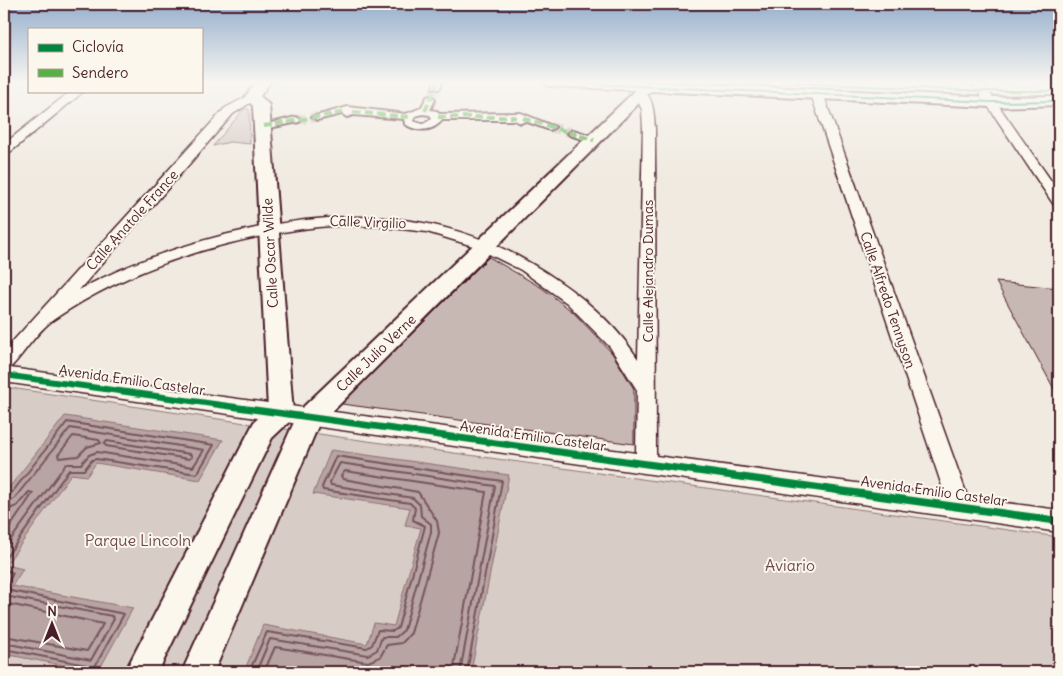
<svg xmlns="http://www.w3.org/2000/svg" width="1063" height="676" viewBox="0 0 1063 676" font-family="Delius,sans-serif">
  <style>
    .green { fill: #d8ccc6; stroke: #917678 }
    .water { fill: #b8a4a2; stroke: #8c6f72 }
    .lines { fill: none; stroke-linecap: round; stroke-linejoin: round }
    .shore { stroke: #76545b; stroke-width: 2 }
    .building { fill: #c8b8b3; stroke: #4a1f2b }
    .pedestrian-tunnel { stroke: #cfc1bc; stroke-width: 10; stroke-dasharray: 10 5; stroke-linecap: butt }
    .pedestrian-casing { stroke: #4a1f2b; stroke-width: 4 }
    .minor-casing { stroke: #4a1f2b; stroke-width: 3 }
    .tertiary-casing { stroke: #4a1f2b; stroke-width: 4 }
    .pedestrian { fill: #fbf7ec; fill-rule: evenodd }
    .minor { fill: #fbf7ec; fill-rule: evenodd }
    .tertiary { fill: #fbf7ec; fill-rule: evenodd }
    .quiet { stroke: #57b146; stroke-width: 4; stroke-dasharray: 8 4; stroke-linecap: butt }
    .cycleway-casing { stroke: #fbf7ec; stroke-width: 3 }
    .cycleway { fill: #00873e; fill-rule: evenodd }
    .labels { text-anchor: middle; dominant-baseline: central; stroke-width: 4; stroke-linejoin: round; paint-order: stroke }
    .street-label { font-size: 14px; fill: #4a1f2b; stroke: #fbf7ec }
    .near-park-label { font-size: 16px; fill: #6e4a52; stroke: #fbf7ec }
  </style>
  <rect width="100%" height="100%" fill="#f0eae0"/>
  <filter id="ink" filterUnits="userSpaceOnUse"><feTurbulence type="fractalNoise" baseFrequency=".02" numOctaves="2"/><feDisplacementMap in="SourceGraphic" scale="10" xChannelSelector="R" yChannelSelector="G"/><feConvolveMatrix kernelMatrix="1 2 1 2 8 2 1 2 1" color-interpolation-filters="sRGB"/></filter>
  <g filter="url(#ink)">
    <!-- green -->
    <path class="green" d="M 244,109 L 249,109 L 250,144 L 230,142 L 213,146 Z
      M 4,387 L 346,438 L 1059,537 L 1059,672 L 4,672 Z"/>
    <!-- water -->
    <path class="water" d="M 65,416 L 223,440 L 200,480 L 96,463 L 87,476 L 71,474 L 6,565 L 23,569 L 12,586 L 133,608 L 98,672 L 4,654 L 4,494 Z
      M 331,450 L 509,475 L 471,672 L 244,672 L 263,625 L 367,644 L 374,623 L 394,626 L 421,528 L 405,525 L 410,508 L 313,494 Z"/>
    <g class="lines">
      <!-- shore -->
      <path class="shore" d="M 73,436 L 99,440 L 101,443 L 87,447 L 78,456 L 59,458 L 58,455 Z
        M 107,441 L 190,454 L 192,457 L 189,459 L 106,446 L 104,443 Z
        M 4,497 L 10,495 L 67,422 L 214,445 L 197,474 L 96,459 L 92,460 L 84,470 L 69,470 L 4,560
        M 4,503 L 14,499 L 70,428 L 204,450 L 193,467 L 97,452 L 89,455 L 81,464 L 66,464 L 4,549
        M 4,511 L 17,506 L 29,492 L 33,493 L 4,536
        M 4,569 L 13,573 L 7,585 L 11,591 L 124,614 L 93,670 L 86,665 L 4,649
        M 4,593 L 10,597 L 112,616 L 114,619 L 91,660 L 4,643
        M 4,603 L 103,624 L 87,651 L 4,636
        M 249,672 L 267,632 L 367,648 L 372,645 L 378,630 L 393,631 L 398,628 L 425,526 L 413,520 L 415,508 L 410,503 L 323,490 L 322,487 L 336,456 L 502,481 L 467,672
        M 256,672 L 270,639 L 368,655 L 377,650 L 382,637 L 396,637 L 404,630 L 431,532 L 431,524 L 421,516 L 420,505 L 413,498 L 331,485 L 330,482 L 340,463 L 495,486 L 460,672
        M 264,672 L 275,647 L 368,662 L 380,657 L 387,645 L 402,643 L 411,633 L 439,533 L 437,521 L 418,492 L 343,479 L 341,476 L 345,471 L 486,492 L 453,672"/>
    </g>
    <!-- building -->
    <path class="building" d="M 489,257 L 542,288 L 573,312 L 612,353 L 634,389 L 634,444 L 342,404 Z
      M 996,282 L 1059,288 L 1059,398 Z"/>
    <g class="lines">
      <!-- pedestrian-tunnel -->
      <path class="pedestrian-tunnel" d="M 430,99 L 436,87
        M 296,120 L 317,117
        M 550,127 L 573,133"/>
      <!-- pedestrian casing -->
      <g class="pedestrian-casing">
        <path id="pedestrian" d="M 434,82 L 442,82 L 439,89 L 433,89 Z
          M 430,96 L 435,99 L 430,110 L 437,111 L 439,114 L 521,113 L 555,127 L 550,130 L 525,121 L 521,123 L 514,120 L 442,120 C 433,132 417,132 405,124 L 404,119 L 353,115 L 347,117 L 342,114 L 317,120 L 312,117 L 348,107 L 406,114 L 421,108 L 427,97 ZM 422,114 L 430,115 L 432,119 L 423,124 L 413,121 L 415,116 Z
          M 296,117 L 301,120 L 299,122 L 264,129 L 259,126 Z
          M 573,130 L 598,138 L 599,140 L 594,143 L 570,135 L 568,133 Z"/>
      </g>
      <!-- minor casing -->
      <g class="minor-casing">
        <path id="minor" d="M 972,82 L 982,82 L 1059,192 L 1059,206 L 1054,205 Z
          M 71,91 L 84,91 L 9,153 L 4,154 L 4,144 Z
          M 641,91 C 654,94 654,117 655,128 L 656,456 L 945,495 L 811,94 L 817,91 L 823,94 L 968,498 L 1059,510 L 1059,532 L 4,382 L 4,351 L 225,108 L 252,94 L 258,97 L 256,99 L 233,114 L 79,290 C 124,265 174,248 224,235 C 346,205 454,207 560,282 C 589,302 619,329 638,359 L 643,128 L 642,110 L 635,94 ZM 375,226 L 427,232 L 473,246 L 521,270 L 567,303 L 610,347 L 637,390 L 636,453 L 10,368 C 24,354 36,332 53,320 C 130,267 226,238 318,227 C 337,225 357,226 375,226 Z"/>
      </g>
      <!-- tertiary casing -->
      <g class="tertiary-casing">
        <path id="tertiary" d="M 256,82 L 270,82 L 260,96 L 269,105 L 293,413 L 290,421 L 272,438 L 158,672 L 125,672 L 254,422 L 268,409 L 253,106 L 245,97 Z
          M 542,82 L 654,82 L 991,97 L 1059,96 L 1059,105 L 991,107 L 651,91 L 318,426 L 214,672 L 182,672 L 299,411 L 636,90 L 549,86 Z"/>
      </g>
      <!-- pedestrian -->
      <use href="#pedestrian" class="pedestrian"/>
      <!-- minor -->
      <use href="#minor" class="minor"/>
      <!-- tertiary -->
      <use href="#tertiary" class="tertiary"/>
      <!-- quiet -->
      <path class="quiet" d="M 425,111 L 438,82
        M 353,112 L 409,117
        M 438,117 L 516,117
        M 523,118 L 594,140
        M 264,126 L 345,112"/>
      <!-- cycleway casing -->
      <g class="cycleway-casing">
        <path id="cycleway" d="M 547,82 L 571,82 L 991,101 L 1059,100 L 1059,102 L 991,103 L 549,83 Z
          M 771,82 L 797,82 L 985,90 L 1059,90 L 1059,92 L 985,92 L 773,83 Z
          M 4,372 L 1059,517 L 1059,525 L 4,378 Z"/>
      </g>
      <!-- cycleway -->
      <use href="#cycleway" class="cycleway"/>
    </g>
  </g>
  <!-- sky -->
  <linearGradient id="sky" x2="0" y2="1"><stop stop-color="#95aecc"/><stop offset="0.47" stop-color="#f8f6f1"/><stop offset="1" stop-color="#f8f6f1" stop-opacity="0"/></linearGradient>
  <rect width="1063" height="176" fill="url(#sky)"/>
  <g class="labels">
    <!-- street labels -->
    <g class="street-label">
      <text transform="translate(132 220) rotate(-48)">Calle Anatole France</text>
      <text transform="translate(368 222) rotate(2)">Calle Virgilio</text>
      <text transform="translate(270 253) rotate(-93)">Calle Oscar Wilde</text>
      <text transform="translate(648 271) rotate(-90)">Calle Alejandro Dumas</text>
      <text transform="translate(888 300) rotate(71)">Calle Alfredo Tennyson</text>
      <text transform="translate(376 353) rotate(-44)">Calle Julio Verne</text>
      <text transform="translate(132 380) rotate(8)">Avenida Emilio Castelar</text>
      <text transform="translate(533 436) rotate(8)">Avenida Emilio Castelar</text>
      <text transform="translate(934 491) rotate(8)">Avenida Emilio Castelar</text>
    </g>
    <!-- near-park labels -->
    <g class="near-park-label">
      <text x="138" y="540">Parque Lincoln</text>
      <text x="790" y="565">Aviario</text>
    </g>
  </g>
  <!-- margin -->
  <rect width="1063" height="676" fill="none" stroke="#fbf7ec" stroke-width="20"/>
  <rect x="10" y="10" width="1043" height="656" fill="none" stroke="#4a1f2b" stroke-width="2" filter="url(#ink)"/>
  <!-- legend -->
  <rect x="28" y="28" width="175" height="65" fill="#fbf7ec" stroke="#b4a19f"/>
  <rect x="38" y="44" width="25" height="8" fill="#00873e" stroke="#b4a19f"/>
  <text x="72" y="52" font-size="15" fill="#4a1f2b">Ciclovía</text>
  <rect x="38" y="69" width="25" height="8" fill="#57b146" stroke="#b4a19f"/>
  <text x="72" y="78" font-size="15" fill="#4a1f2b">Sendero</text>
  <!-- north arrow -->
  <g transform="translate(52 624)" stroke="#fbf7ec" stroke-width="4" paint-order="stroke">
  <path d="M0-4L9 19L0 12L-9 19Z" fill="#4a1f2b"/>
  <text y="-8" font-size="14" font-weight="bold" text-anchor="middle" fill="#4a1f2b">N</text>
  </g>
</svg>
